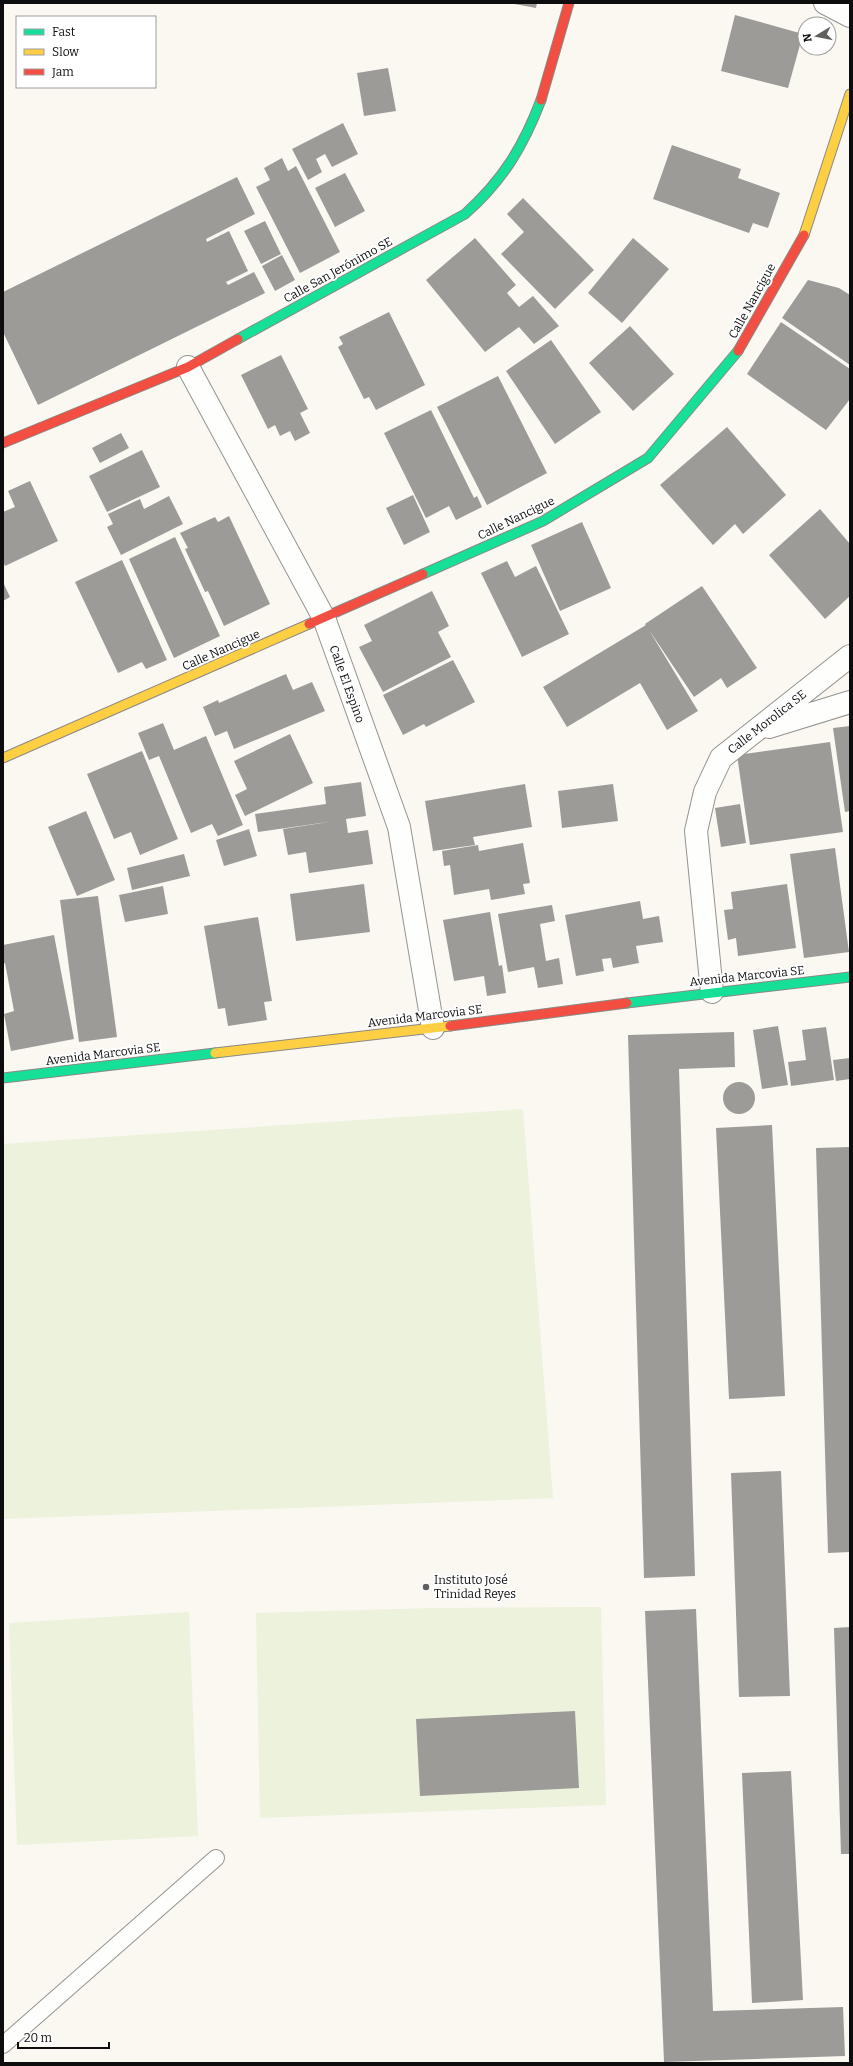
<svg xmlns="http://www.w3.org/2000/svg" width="853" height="2066" viewBox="0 0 853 2066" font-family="Bitter,serif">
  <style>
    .pitch { fill: #ecf2dc }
    .building { fill: #9d9b97 }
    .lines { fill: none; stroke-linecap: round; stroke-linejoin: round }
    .lane-casing { stroke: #949390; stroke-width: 18 }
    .street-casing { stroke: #949390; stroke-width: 24 }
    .fast-casing { stroke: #8a8986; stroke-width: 11 }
    .slow-casing { stroke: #8a8986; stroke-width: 11 }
    .jam-casing { stroke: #8a8986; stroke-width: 11 }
    .lane { stroke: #fefefd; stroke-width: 16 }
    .street { stroke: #fefefd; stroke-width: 22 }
    .fast { stroke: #16e098; stroke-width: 9 }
    .slow { stroke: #ffcf43; stroke-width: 9 }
    .jam { stroke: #f24e42; stroke-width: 9 }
    .poi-dot { fill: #605f5d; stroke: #fff; stroke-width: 1.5 }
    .labels { text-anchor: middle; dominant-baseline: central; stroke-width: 4; stroke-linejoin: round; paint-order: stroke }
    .street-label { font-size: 12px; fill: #0d0d0d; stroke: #fff }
    .poi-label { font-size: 12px; fill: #0d0d0d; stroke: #fff; text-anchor: start }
  </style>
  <rect width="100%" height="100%" fill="#faf8f1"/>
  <!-- pitch -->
  <path class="pitch" d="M 523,1109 L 553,1498 L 3,1519 L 3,1144 Z
    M 601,1607 L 606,1805 L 260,1818 L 256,1613 L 436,1608 Z
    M 189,1612 L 198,1836 L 17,1845 L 9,1623 Z"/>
  <!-- building -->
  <path class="building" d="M 509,3 L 537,3 L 536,8 Z
    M 735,15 L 803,34 L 788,88 L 721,71 Z
    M 388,68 L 396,111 L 364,116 L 357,73 Z
    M 343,123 L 358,154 L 332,167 L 325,154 L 316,159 L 322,172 L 308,180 L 292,149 Z
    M 672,145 L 741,169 L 738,178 L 780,193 L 768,228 L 753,223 L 749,233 L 653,199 Z
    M 282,158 L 288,171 L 296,166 L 340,252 L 300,273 L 256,187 L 270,180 L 264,168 Z
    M 345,173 L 365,211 L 335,227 L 315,188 Z
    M 237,177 L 255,214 L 206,239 L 207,242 L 229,231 L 248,271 L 226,282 L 228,285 L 254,272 L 265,293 L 38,405 L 3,332 L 3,292 Z
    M 523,198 L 594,270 L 555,309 L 501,254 L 524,232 L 507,214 Z
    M 265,221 L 281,254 L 261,264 L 244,231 Z
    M 475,238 L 516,285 L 507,293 L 519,307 L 533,296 L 559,326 L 534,344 L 519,327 L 485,352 L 426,280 Z
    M 633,238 L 669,269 L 622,323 L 588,293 Z
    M 282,255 L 295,280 L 275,291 L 262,266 Z
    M 808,280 L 839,288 L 850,295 L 850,365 L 782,318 Z
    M 389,312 L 425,385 L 376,410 L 369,397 L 364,399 L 338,347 L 343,344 L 339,337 Z
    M 781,322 L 850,369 L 850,399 L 826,430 L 747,374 Z
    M 630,326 L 674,374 L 633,411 L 589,363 Z
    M 551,340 L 601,412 L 555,444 L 506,371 Z
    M 281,355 L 308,409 L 300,413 L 310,433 L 295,441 L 290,431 L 280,436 L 275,425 L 268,429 L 241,375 Z
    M 498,376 L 547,473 L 487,505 L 437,407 Z
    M 431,410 L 474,498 L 477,496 L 482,507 L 456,520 L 449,506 L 426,518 L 384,433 Z
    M 727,427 L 786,495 L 743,534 L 735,524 L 713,545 L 660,485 Z
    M 121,433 L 129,448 L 100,463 L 92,448 Z
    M 142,450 L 160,487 L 107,512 L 89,476 Z
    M 30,481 L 58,541 L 5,566 L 3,561 L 3,512 L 15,507 L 8,491 Z
    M 413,495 L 430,532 L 404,545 L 386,508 Z
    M 169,496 L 183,524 L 121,555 L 107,527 L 113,524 L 108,514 L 140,499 L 144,509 Z
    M 820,509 L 850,544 L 850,596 L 825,619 L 769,555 Z
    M 229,516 L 270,604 L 224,626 L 208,591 L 205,592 L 185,549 L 188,548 L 180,533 L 215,517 L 218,522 Z
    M 582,522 L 611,588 L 560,611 L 531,545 Z
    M 175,537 L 220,636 L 174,658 L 129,559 Z
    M 122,560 L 167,660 L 146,669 L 142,662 L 118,673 L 75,582 Z
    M 507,561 L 515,577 L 536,566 L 569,634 L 522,657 L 481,573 Z
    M 3,582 L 10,597 L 3,601 Z
    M 702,586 L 757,668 L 727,688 L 721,678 L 694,697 L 645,624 Z
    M 432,591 L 449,626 L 438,632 L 451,657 L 383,692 L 359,647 L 372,641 L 364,625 Z
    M 646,625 L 698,711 L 667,730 L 640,683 L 567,727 L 543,687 Z
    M 453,660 L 475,702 L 426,727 L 424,724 L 403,735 L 383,695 Z
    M 286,674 L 293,690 L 312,682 L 325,711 L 234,749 L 227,731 L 215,736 L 203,707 L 218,700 L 219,703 Z
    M 163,723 L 174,750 L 206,736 L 243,825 L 218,836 L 212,824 L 191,833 L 159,756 L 149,760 L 138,733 Z
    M 850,726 L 850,811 L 845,812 L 833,728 Z
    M 290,734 L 313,783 L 245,816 L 235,795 L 247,789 L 234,761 Z
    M 830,742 L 843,832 L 750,845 L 737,755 Z
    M 142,751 L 178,839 L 140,855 L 131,832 L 114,839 L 87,774 Z
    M 361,782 L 366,816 L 346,819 L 348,833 L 368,830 L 373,864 L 309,873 L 306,852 L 288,855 L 283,829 L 335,821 L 258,832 L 255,814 L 326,804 L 324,787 Z
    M 525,784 L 532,827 L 473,837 L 475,845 L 433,851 L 425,801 Z
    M 613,784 L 618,821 L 562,828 L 558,791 Z
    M 740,804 L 746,843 L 721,847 L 715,808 Z
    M 86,811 L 115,880 L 77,896 L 48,827 Z
    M 249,829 L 257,856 L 224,866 L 216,840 Z
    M 523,843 L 530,883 L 523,884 L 525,894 L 491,900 L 489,889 L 454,895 L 450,865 L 444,866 L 442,851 L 478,845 L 479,851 Z
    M 835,848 L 849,952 L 804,958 L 790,854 Z
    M 184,854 L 190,876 L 132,890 L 127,868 Z
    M 364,884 L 370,932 L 296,941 L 290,894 Z
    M 787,884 L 796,948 L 738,956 L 736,938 L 728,940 L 724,910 L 733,909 L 731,892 Z
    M 163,886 L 168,914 L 125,922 L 119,895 Z
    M 98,896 L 117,1037 L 79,1042 L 60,900 Z
    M 640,901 L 643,919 L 659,916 L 663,942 L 636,946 L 639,963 L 613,968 L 611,958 L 602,959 L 604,971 L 576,976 L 565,915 Z
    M 552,905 L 555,921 L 540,924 L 546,961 L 559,958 L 563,984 L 538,988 L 534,967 L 508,972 L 498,914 Z
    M 490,912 L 499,966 L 502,965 L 506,993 L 487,996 L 484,976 L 454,981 L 443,920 Z
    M 258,917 L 272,1001 L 264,1002 L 267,1020 L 228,1026 L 225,1008 L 218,1009 L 204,926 Z
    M 54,935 L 74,1039 L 11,1051 L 4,1014 L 14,1011 L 5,963 L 3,964 L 3,945 Z
    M 778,1026 L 788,1085 L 762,1089 L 753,1030 Z
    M 826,1027 L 834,1080 L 791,1086 L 788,1062 L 806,1060 L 802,1030 Z
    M 734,1032 L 735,1067 L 679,1069 L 695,1576 L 644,1578 L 628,1035 Z
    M 850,1058 L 850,1079 L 836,1081 L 833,1060 Z
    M723 1098a16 16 0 1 1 32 0a16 16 0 1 1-32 0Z
    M 772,1125 L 785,1396 L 729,1399 L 716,1128 Z
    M 850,1147 L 850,1552 L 828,1553 L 816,1148 Z
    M 781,1471 L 790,1696 L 739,1697 L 731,1473 Z
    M 696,1609 L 713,2011 L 843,2007 L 845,2056 L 664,2062 L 645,1611 Z
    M 850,1627 L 850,1854 L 841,1854 L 834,1628 Z
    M 575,1711 L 579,1788 L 420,1796 L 416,1719 Z
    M 791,1771 L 803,2000 L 752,2003 L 742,1773 Z"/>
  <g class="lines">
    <!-- lane casing -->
    <g class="lane-casing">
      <path id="lane" d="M 3,2045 L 216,1858"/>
    </g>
    <!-- street casing -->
    <g class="street-casing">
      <path id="street" d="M 825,3 L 850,16
        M 188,367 L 324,618 L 399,827 L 433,1028
        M 769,727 L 850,702
        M 712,992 L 696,831 L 705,792 L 721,758 L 850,656"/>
    </g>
    <!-- fast casing -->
    <g class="fast-casing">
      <path id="fast" d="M 238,339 L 465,214 C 503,180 523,147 541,100
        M 423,574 L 543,521 L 648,458 L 738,351
        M 627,1003 L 850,977
        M 3,1078 L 215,1053"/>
    </g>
    <!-- slow casing -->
    <g class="slow-casing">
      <path id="slow" d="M 804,235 L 850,94
        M 3,758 L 309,624
        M 215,1053 L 450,1026"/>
    </g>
    <!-- jam casing -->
    <g class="jam-casing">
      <path id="jam" d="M 541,100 L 569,3
        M 738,351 L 804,235
        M 3,443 L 188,367 L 238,339
        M 309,624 L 423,574
        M 450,1026 L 627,1003"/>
    </g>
    <!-- lane -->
    <use href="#lane" class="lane"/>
    <!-- street -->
    <use href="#street" class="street"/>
    <!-- fast -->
    <use href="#fast" class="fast"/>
    <!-- slow -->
    <use href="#slow" class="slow"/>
    <!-- jam -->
    <use href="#jam" class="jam"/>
  </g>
  <!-- markers -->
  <circle class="poi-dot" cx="426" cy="1587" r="4"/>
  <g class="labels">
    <!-- street labels -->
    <g class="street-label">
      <text transform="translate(338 270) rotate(-29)">Calle San Jerónimo SE</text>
      <text transform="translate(752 301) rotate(-61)">Calle Nancigue</text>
      <text transform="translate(516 518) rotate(-26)">Calle Nancigue</text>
      <text transform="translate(221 650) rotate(-24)">Calle Nancigue</text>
      <text transform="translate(347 684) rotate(70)">Calle El Espino</text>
      <text transform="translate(767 722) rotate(-38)">Calle Morolica SE</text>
      <text transform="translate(747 976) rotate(-6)">Avenida Marcovia SE</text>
      <text transform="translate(425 1016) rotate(-7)">Avenida Marcovia SE</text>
      <text transform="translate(103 1054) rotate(-7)">Avenida Marcovia SE</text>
    </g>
    <!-- poi labels -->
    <g class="poi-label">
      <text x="434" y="1580">Instituto José<tspan x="434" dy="14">Trinidad Reyes</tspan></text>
    </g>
  </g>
  <!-- border -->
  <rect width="853" height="2066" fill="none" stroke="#0d0d0d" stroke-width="8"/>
  <!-- legend -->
  <rect x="16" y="16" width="140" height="72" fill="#ffffff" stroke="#9e9e9e"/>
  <rect x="24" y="29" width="20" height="6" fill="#16e098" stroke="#9e9e9e"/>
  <text x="52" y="36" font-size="12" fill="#0d0d0d">Fast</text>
  <rect x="24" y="49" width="20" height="6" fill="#ffcf43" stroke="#9e9e9e"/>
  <text x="52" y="56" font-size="12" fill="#0d0d0d">Slow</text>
  <rect x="24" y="69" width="20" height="6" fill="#f24e42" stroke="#9e9e9e"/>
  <text x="52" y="76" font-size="12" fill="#0d0d0d">Jam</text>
  <!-- north arrow -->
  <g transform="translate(817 36) rotate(260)"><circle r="19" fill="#ffffff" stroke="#9e9e9e"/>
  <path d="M0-3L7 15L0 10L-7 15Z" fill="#605f5d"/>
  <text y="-6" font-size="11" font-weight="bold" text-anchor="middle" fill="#0d0d0d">N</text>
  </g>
  <!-- scale -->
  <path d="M18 2042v6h91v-6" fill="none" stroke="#0d0d0d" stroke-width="2"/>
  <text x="24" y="2042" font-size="12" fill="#0d0d0d" stroke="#ffffff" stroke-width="3" paint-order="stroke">20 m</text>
</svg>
